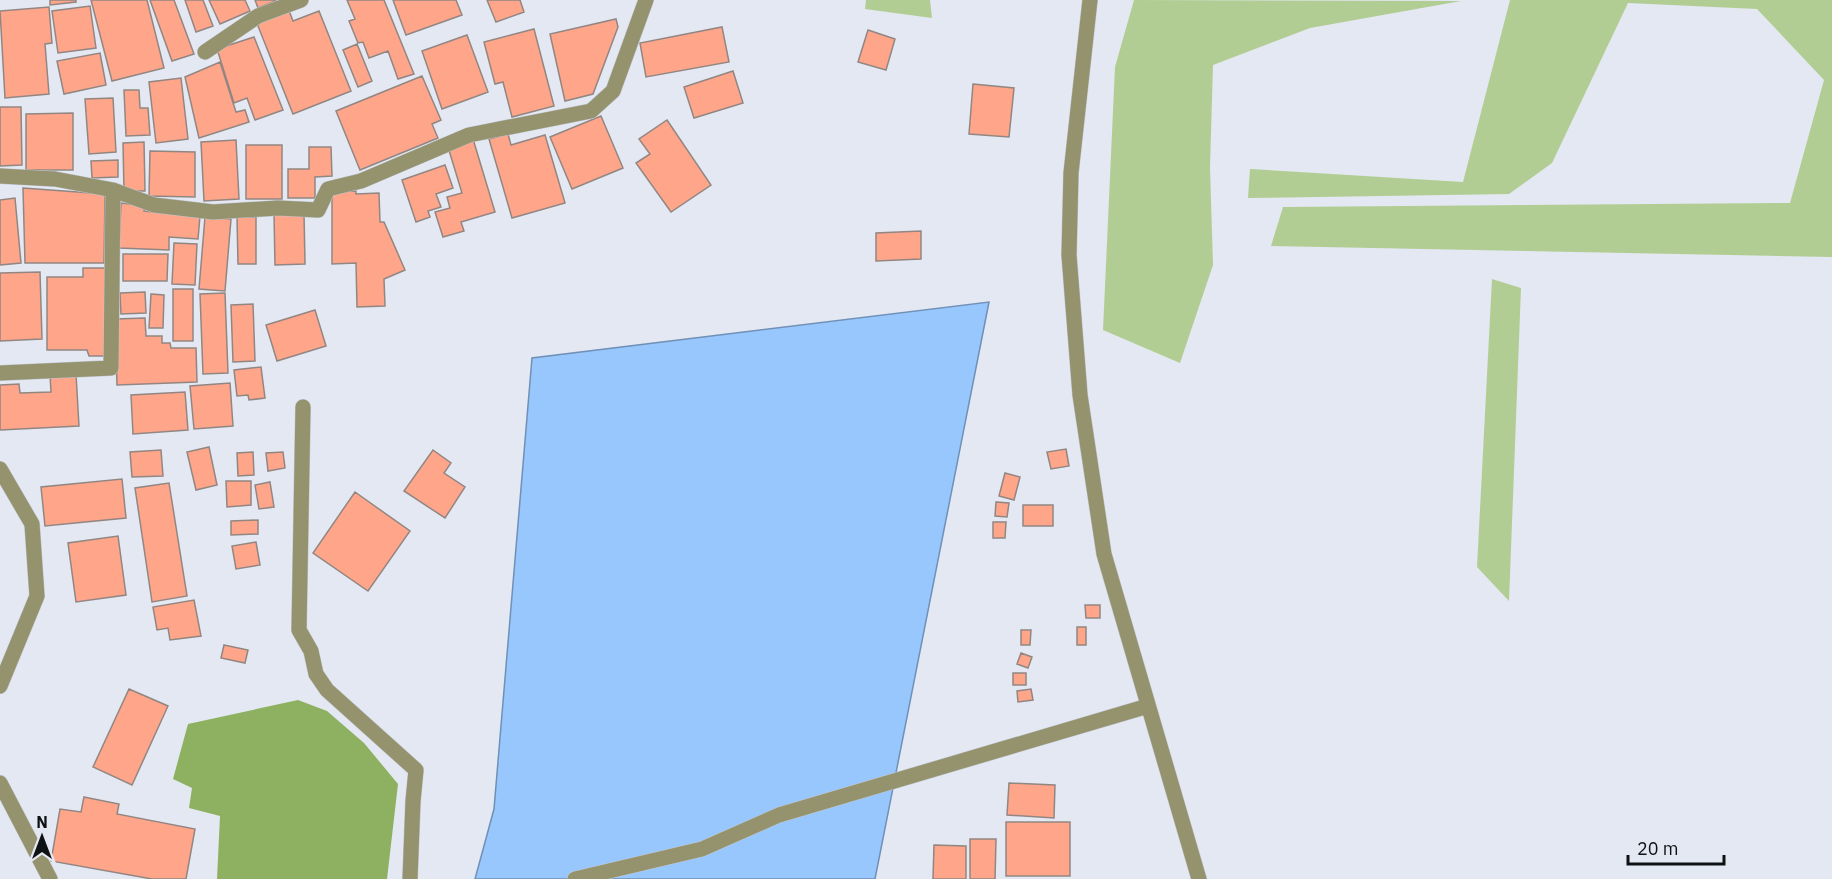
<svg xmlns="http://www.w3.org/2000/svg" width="1832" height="879" viewBox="0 0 1832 879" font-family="'IBM Plex Sans',sans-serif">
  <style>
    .green { fill: #b2cd93 }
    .forest { fill: #8eb161 }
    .water { fill: #98c7fd; stroke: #6f90b7; stroke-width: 1.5 }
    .building { fill: #ffa589; stroke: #928683; stroke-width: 1.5 }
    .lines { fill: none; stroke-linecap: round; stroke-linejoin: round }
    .minor-casing { stroke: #c1c6cf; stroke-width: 16 }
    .minor { stroke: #95936e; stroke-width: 15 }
  </style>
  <rect width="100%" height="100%" fill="#e3e8f2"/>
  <!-- green -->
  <path class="green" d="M 866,0 L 930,0 L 932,18 L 865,9 Z
    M 1134,0 L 1461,1 L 1310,28 L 1213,65 L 1210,167 L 1213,265 L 1180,363 L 1103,330 L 1115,67 Z
    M 1510,0 L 1832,0 L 1832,257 L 1271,246 L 1283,207 L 1790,203 L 1824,80 L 1757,9 L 1628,3 L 1552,163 L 1509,194 L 1248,198 L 1250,169 L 1463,182 Z
    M 1492,279 L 1521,288 L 1509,601 L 1477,567 Z"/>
  <!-- forest -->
  <path class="forest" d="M 298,700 L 327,711 L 364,743 L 398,784 L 387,879 L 217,879 L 220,816 L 189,808 L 192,788 L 173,779 L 188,724 Z"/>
  <!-- water -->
  <path class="water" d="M 989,302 L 875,879 L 475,879 L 494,809 L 532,358 Z"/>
  <!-- building -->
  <path class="building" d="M 50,0 L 76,0 L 76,2 L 50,5 Z
    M 91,0 L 147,0 L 164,68 L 112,81 Z
    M 150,0 L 174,0 L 194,54 L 172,61 Z
    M 185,0 L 203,0 L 213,26 L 196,32 Z
    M 209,0 L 245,0 L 250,11 L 220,24 Z
    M 255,0 L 275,0 L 276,1 L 258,8 Z
    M 347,0 L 384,0 L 414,74 L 398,79 L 388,51 L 369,58 L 363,42 L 358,43 L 349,21 L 355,19 Z
    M 393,0 L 456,0 L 462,15 L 406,35 Z
    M 487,0 L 520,0 L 524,12 L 496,22 Z
    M 90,6 L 96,48 L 58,53 L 52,11 Z
    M 49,7 L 52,43 L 45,44 L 49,94 L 5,98 L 0,11 Z
    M 288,8 L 293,21 L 319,11 L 351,91 L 293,114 L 256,21 Z
    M 616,19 L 618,27 L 593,94 L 565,101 L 550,34 Z
    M 722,27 L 729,62 L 646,77 L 640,43 Z
    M 534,29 L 554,106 L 512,117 L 503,82 L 495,84 L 484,42 Z
    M 868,30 L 895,39 L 886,70 L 858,62 Z
    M 467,35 L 488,92 L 442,109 L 422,51 Z
    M 254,37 L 283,110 L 255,120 L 247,98 L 234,103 L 217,49 Z
    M 357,44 L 372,81 L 358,87 L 343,50 Z
    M 100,53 L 106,85 L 64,94 L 57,61 Z
    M 220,62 L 236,112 L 245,110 L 249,122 L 199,138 L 185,77 Z
    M 733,71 L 743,103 L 694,118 L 684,87 Z
    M 422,76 L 441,120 L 432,124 L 438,138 L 360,170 L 336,111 Z
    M 181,78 L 188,139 L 156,143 L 149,82 Z
    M 973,84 L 1014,88 L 1009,137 L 969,134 Z
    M 124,90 L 139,90 L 140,108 L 148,108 L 150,135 L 126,136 Z
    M 113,98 L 116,152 L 89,154 L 85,99 Z
    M 0,107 L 21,107 L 22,165 L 0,166 Z
    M 73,113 L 73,170 L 26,170 L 26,114 Z
    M 601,116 L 623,168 L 572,189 L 550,137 Z
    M 667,120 L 711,185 L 671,212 L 636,163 L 650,154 L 639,139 Z
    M 508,134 L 511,145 L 545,135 L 565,203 L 512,218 L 489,139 Z
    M 473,139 L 495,212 L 461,222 L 464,231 L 443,237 L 435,212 L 450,208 L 447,197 L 462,193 L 448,147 Z
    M 236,140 L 239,199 L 204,201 L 201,142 Z
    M 144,142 L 145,191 L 124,191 L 123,143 Z
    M 246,145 L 282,145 L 282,199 L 246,199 Z
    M 309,147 L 331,147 L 332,176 L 315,177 L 315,198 L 288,198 L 288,169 L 309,169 Z
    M 150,151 L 195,152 L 195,197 L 149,196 Z
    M 118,160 L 118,177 L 92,178 L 91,161 Z
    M 445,165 L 453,188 L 436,194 L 441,207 L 428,211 L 430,217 L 416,222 L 402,180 Z
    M 23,188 L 105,194 L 104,263 L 25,263 Z
    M 356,191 L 356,194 L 379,193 L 380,222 L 384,222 L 405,270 L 384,279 L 385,306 L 357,307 L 356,263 L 332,264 L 332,192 Z
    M 15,198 L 21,263 L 0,265 L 0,200 Z
    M 121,203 L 145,206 L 144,211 L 200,216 L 198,239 L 169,237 L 169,250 L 119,248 Z
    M 304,213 L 305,264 L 275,265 L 274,214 Z
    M 205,217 L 231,219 L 225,291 L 199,289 Z
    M 237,217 L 256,217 L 256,264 L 238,264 Z
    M 921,231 L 921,259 L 876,261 L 876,233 Z
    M 174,243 L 197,244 L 195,285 L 172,284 Z
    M 123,254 L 168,254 L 167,281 L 123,281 Z
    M 83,268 L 108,268 L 108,356 L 89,356 L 87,350 L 47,350 L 47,277 L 83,277 Z
    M 40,272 L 42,339 L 0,341 L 0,273 Z
    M 173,289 L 193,289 L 193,341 L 173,341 Z
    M 145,292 L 146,313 L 121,314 L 120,293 Z
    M 225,293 L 228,373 L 203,374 L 200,294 Z
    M 151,294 L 164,295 L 163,328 L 149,328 Z
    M 253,304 L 255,361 L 233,362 L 231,305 Z
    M 315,310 L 326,346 L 277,361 L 266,325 Z
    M 145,318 L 146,336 L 162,336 L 162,343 L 170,343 L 171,348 L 196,348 L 197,382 L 117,385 L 115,319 Z
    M 261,367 L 265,398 L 249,400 L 248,395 L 237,396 L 234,370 Z
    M 76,374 L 79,426 L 0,430 L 0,385 L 19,384 L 20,393 L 51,392 L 50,375 Z
    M 230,383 L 233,426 L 194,429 L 190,386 Z
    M 185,392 L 188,430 L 133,434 L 131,395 Z
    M 209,447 L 217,485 L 196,490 L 187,452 Z
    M 1066,449 L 1069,466 L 1051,469 L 1047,452 Z
    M 161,450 L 163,476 L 132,477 L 130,452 Z
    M 433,450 L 451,463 L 444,473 L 465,487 L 445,518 L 404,491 Z
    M 253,452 L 254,475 L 238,476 L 237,453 Z
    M 283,452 L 285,468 L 268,471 L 266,453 Z
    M 1005,473 L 1020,477 L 1014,500 L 999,496 Z
    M 122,479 L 126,518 L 45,526 L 41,487 Z
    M 226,481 L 251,481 L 251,505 L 227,507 Z
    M 270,482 L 274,507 L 259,509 L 255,485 Z
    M 169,483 L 187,596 L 152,602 L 135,488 Z
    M 355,492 L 410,531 L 368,591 L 313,553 Z
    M 996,502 L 1009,503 L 1007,517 L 995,516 Z
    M 1023,505 L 1053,505 L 1053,526 L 1023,526 Z
    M 258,520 L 258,534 L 231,535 L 231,521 Z
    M 993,522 L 1006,522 L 1005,538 L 993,538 Z
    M 118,536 L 126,595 L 76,602 L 68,543 Z
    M 256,542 L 260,565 L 236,569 L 232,546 Z
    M 194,600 L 201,636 L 170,640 L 168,628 L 157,630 L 153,607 Z
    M 1085,605 L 1100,605 L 1100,618 L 1086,618 Z
    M 1077,627 L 1086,627 L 1086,645 L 1077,645 Z
    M 1021,630 L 1031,630 L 1030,645 L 1021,645 Z
    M 224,645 L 248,650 L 245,663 L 221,658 Z
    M 1021,653 L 1032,657 L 1028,668 L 1017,664 Z
    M 1013,673 L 1026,673 L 1026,685 L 1013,685 Z
    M 129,689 L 168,706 L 132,785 L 93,767 Z
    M 1031,689 L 1033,700 L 1018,702 L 1017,691 Z
    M 1009,783 L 1055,785 L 1054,818 L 1007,815 Z
    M 84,797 L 119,804 L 117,814 L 195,829 L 186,879 L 152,879 L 51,861 L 60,809 L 81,812 Z
    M 1006,822 L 1070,822 L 1070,876 L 1006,876 Z
    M 970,839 L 996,839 L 995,879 L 970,879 Z
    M 934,845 L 966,846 L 966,879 L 933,879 Z"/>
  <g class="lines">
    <!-- minor casing -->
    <g class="minor-casing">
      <path id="minor" d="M 1090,0 L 1071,173 L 1069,255 L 1080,395 L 1104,554 L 1199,879
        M 205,52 L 258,16 L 301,0
        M 0,176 L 55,179 L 113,190 L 154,205 L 213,212 L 278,208 L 318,210 L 328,189 L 361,181 L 469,135 L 591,111 L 613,91 L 646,0
        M 0,373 L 111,368 L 113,190
        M 303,407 L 299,630 L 311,651 L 316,674 L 327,690 L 416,770 L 413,801 L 410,879
        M 0,469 L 32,524 L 37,596 L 0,686
        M 0,783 L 50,879
        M 575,879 L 702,849 L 779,815 L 1148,706"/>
    </g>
    <!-- minor -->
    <use href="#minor" class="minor"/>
  </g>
  <!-- north arrow -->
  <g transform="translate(42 837)" stroke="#e3e8f2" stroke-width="4.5" paint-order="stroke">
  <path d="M0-4.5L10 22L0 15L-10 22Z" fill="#101115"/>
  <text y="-9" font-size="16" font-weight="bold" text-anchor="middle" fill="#101115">N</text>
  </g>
  <!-- scale -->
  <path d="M1628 855v9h96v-9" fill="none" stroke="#101115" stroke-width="3"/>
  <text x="1637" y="855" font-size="18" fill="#101115" stroke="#e3e8f2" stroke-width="4.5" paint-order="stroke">20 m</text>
</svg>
